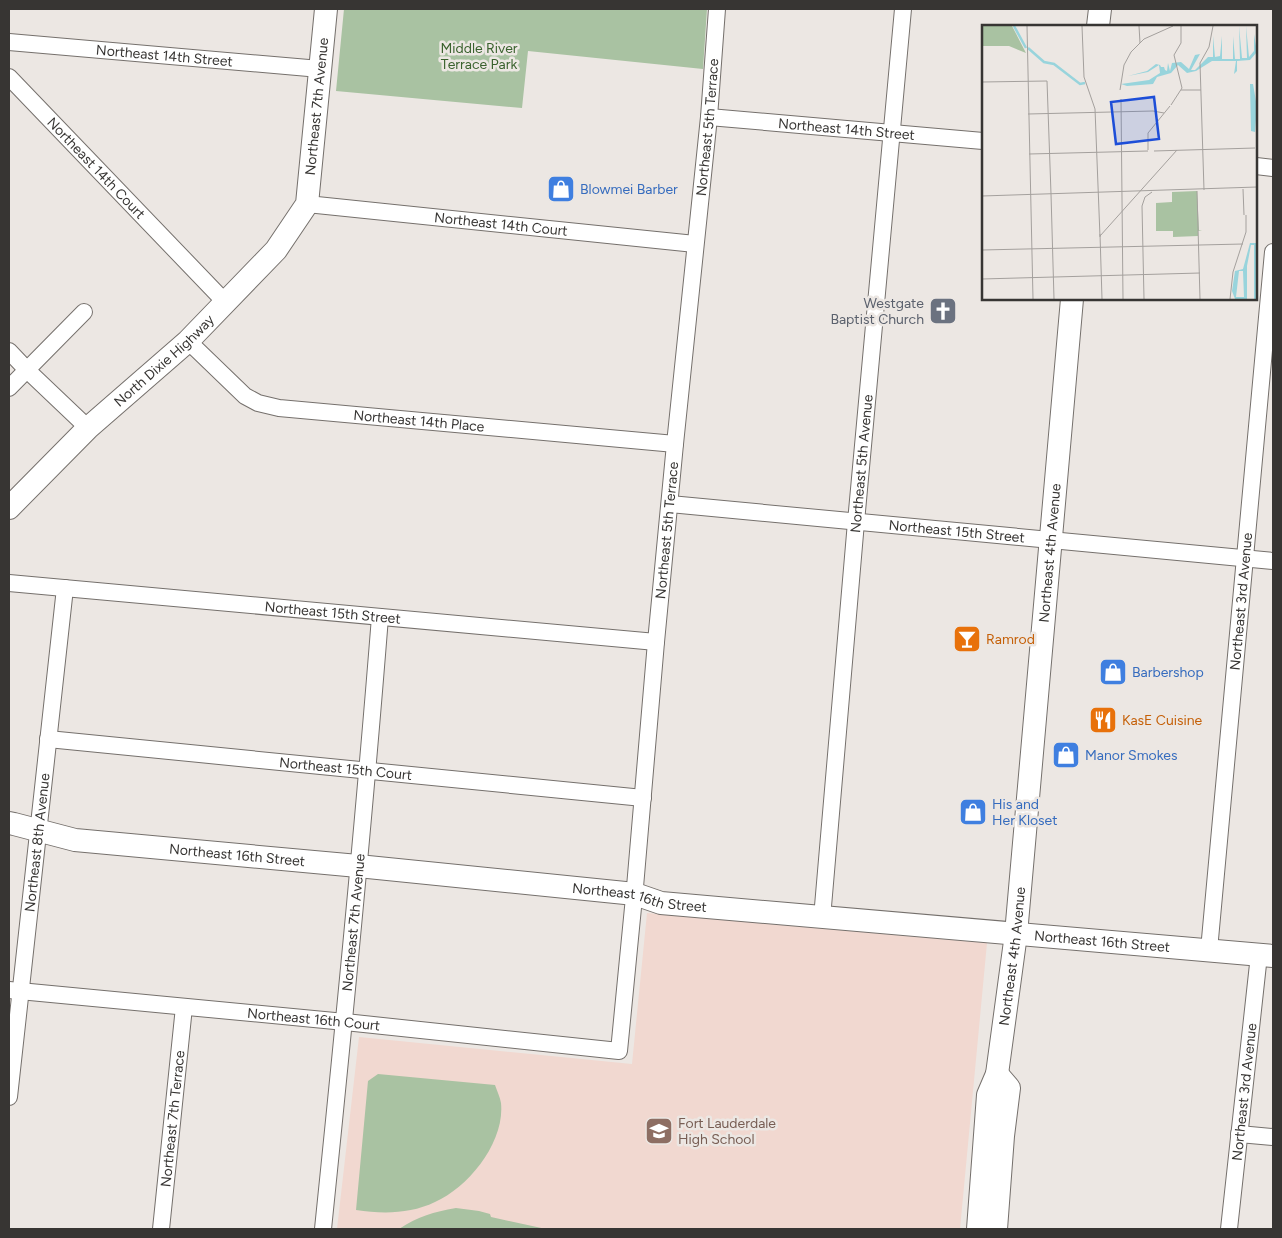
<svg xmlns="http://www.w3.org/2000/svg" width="1282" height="1238" viewBox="0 0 1282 1238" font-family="Figtree,sans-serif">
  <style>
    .education { fill: #f1d8d0 }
    .green { fill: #a9c2a2 }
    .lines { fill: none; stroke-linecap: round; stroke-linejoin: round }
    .street-casing { stroke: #75706c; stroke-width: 18 }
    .secondary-casing { stroke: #75706c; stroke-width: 24 }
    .street { stroke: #fff; stroke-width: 16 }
    .secondary { stroke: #fff; stroke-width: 22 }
    .labels { text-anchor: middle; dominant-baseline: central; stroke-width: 5; stroke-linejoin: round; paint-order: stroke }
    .park-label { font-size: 14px; fill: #3a622e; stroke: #ece7e3 }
    .street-label { font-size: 14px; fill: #373533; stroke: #ece7e3 }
    .shop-label { font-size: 14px; fill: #366cbe; stroke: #ece7e3; text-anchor: start }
    .worship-label { font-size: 14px; fill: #5b616d; stroke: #ece7e3; text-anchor: end }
    .food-label { font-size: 14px; fill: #c56008; stroke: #ece7e3; text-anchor: start }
    .education-label { font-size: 14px; fill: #785e54; stroke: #ece7e3; text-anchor: start }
    .inset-river { fill: none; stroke: #98d4dc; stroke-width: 2.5 }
    .inset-road { fill: none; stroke: #a4a09d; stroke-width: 1 }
    .view { fill: #1d4ed8; fill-opacity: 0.15; stroke: #1d4ed8; stroke-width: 2.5 }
    .inset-edge { fill: none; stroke: #373533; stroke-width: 2.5 }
  </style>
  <rect width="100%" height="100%" fill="#ece7e3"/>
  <!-- education -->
  <path class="education" d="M 647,913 L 987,943 L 960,1229 L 337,1229 L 359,1037 L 632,1064 Z"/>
  <!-- green -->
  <path class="green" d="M 344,9 L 707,9 L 703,69 L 528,51 L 522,108 L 336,91 Z
    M 378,1074 L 495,1085 C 497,1091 500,1097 501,1103 C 505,1142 469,1187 435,1202 C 410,1214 383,1214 356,1210 L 368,1081 Z
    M 456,1208 L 479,1211 L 490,1214 L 491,1217 L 546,1229 L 399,1229 C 419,1216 433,1212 456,1208 Z"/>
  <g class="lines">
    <!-- street casing -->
    <g class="street-casing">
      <g id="street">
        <path id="s1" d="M 9,42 L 320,69"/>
        <path id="s2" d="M 9,77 L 225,302"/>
        <path id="s3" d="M 709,117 L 983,141"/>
        <path d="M 1256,166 L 1273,168"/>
        <path id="s4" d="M 307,204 L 695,244"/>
        <path id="s5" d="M 188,341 L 245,396 L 258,403 L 279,408 L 675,444"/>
        <path d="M 9,351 L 27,370 L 88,428"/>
        <path d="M 9,388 L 84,312"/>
        <path id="s6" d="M 670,504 L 1273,561"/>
        <path id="s7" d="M 9,583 L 656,642"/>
        <path id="s8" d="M 48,739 L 643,798"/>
        <path id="s9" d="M 822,918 L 856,522 L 903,9"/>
        <path id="s10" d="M 1209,950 L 1273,252"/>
        <path id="s11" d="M 9,990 L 345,1022 L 619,1051 L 635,887 L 656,642 L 675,444 L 709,117 L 717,9"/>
        <path id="s12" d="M 9,1097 L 65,588"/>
        <path d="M 1239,1134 L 1273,1137"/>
        <path id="s13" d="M 161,1229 L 184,1007"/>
        <path id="s14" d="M 323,1229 C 344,1025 364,821 380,617"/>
        <path id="s15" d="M 1229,1229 L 1259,955"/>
      </g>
    </g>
    <!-- secondary casing -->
    <g class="secondary-casing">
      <g id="secondary">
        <path d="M 1098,26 L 1100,9"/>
        <path id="s16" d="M 9,508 L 88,428 L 188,341 L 276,250 L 307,204 L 326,9"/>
        <path id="s17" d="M 9,823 L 14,824 L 75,840 L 358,866 L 635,894 L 661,903 L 1273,956"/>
        <path id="s18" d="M 978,1229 L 988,1095 L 997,1074 L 1016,934 L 1072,299"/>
        <path d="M 996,1229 L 1003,1136 L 1009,1088 L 997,1074"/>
      </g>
    </g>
    <!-- street -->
    <use href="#street" class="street"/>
    <!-- secondary -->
    <use href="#secondary" class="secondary"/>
  </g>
  <!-- icons -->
  <defs>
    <g id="shop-square" transform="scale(1.4375)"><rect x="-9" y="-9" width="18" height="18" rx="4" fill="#3f7fe0" stroke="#ece7e3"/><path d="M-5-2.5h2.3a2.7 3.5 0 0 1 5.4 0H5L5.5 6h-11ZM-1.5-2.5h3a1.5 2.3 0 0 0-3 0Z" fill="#fff"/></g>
    <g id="church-square" transform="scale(1.4375)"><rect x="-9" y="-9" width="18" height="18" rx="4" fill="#6b7280" stroke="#ece7e3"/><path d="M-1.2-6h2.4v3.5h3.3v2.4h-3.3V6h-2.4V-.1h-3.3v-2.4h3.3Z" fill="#fff"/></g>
    <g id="bar-square" transform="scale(1.4375)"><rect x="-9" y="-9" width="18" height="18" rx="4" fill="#e8710a" stroke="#ece7e3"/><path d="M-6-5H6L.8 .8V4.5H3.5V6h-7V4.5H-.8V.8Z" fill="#fff"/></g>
    <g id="restaurant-square" transform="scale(1.4375)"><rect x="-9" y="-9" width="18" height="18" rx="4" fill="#e8710a" stroke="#ece7e3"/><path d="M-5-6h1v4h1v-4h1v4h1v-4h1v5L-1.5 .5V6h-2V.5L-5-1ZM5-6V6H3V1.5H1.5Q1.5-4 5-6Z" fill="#fff"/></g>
    <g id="school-square" transform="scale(1.4375)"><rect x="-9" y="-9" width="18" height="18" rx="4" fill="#8d6e63" stroke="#ece7e3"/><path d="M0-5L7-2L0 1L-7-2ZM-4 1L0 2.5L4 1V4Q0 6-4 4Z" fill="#fff"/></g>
  </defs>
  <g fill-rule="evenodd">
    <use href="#shop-square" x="561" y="189"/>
    <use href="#church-square" x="943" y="311"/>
    <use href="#bar-square" x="967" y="639"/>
    <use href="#shop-square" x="1113" y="672"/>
    <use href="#restaurant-square" x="1103" y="720"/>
    <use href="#shop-square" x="1066" y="755"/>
    <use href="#shop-square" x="973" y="812"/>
    <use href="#school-square" x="659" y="1131"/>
  </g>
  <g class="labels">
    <!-- park labels -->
    <g class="park-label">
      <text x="479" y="48">Middle River<tspan x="479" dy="16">Terrace Park</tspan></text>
    </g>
    <!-- street labels -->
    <g class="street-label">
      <text stroke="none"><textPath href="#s1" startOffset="156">Northeast 14th Street</textPath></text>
      <text stroke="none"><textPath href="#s16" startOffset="525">Northeast 7th Avenue</textPath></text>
      <text stroke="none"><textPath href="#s11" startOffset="1541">Northeast 5th Terrace</textPath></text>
      <text stroke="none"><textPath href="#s3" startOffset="138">Northeast 14th Street</textPath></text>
      <text stroke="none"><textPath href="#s2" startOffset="126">Northeast 14th Court</textPath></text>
      <text stroke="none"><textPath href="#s4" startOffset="195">Northeast 14th Court</textPath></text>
      <text stroke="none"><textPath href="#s16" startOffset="214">North Dixie Highway</textPath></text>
      <text stroke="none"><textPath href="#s5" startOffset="256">Northeast 14th Place</textPath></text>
      <text stroke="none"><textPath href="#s9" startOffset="456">Northeast 5th Avenue</textPath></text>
      <text stroke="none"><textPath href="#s11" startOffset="1136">Northeast 5th Terrace</textPath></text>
      <text stroke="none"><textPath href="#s6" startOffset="288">Northeast 15th Street</textPath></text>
      <text stroke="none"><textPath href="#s18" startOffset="681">Northeast 4th Avenue</textPath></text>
      <text stroke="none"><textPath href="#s10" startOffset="350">Northeast 3rd Avenue</textPath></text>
      <text stroke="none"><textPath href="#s7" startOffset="325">Northeast 15th Street</textPath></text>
      <text stroke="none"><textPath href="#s8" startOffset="299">Northeast 15th Court</textPath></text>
      <text stroke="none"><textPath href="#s12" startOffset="256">Northeast 8th Avenue</textPath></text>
      <text stroke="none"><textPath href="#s17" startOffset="231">Northeast 16th Street</textPath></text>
      <text stroke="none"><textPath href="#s17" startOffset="636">Northeast 16th Street</textPath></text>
      <text stroke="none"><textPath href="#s14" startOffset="308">Northeast 7th Avenue</textPath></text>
      <text stroke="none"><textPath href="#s17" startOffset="1101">Northeast 16th Street</textPath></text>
      <text stroke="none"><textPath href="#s18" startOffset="276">Northeast 4th Avenue</textPath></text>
      <text stroke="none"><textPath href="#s11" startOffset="306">Northeast 16th Court</textPath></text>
      <text stroke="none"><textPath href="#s15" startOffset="138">Northeast 3rd Avenue</textPath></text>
      <text stroke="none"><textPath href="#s13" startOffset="111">Northeast 7th Terrace</textPath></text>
    </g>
    <!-- shop labels -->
    <g class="shop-label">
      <text x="580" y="189">Blowmei Barber</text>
      <text x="1132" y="672">Barbershop</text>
      <text x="1085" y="755">Manor Smokes</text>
      <text x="992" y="804">His and<tspan x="992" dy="16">Her Kloset</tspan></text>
    </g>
    <!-- worship labels -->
    <g class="worship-label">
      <text x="924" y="303">Westgate<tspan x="924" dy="16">Baptist Church</tspan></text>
    </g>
    <!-- food labels -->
    <g class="food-label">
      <text x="986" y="639">Ramrod</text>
      <text x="1122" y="720">KasE Cuisine</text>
    </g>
    <!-- education labels -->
    <g class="education-label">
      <text x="678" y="1123">Fort Lauderdale<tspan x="678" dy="16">High School</tspan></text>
    </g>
  </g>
  <!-- overview -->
  <g transform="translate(982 25)">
    <rect width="275" height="275" fill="#ece7e3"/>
    <path d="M 0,1 L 30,1 L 44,28 L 27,21 L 0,21 ZM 215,166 L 217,205 L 220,205 L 216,206 L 216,211 L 191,212 L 191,206 L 174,206 L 174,178 L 190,177 L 190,167 Z" fill="#a9c2a2"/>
    <path d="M 257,1 L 260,33 L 265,33 L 264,1 L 267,32 L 272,26 L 272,9 L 275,27 L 268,35 L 255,36 L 255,46 L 252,49 L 254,36 L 230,36 L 214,46 L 205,48 L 196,40 L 189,48 L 175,52 L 171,59 L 145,61 L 139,59 L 167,55 L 178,48 L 177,40 L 166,47 L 146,51 L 165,46 L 174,39 L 178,40 L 179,42 L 182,42 L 183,45 L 185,46 L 186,38 L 188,46 L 190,38 L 199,37 L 207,44 L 213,30 L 218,29 L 209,45 L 213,45 L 226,32 L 231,32 L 231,11 L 233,32 L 238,31 L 240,11 L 240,34 L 251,34 L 251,11 L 253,34 L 258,34 ZM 268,59 L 271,59 L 275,82 L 273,107 L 269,106 ZM 268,218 L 275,218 L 275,274 L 272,274 L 272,220 L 269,220 L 265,241 L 265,274 L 253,274 L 250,266 L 253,246 L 261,244 ZM 257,246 L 261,246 L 262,272 L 254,272 Z" fill="#98d4dc" fill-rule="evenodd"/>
    <path class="inset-river" d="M 32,1 L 44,23M 46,23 L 62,37 L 72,39 L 98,59 L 103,58"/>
    <path class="inset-road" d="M 45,1 L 51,274M 100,1 L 102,52 L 113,84 L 118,212M 157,1 L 158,18M 0,57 L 65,56 L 69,169M 138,65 L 142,40 L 149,27 L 162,14 L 191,1M 199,65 L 219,65M 139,74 L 141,274M 189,80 L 200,63 L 192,30 L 199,18 L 199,1M 46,89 L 171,86 L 182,88M 166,125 L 166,108 L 188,81M 172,126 L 273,123M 47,129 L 166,126M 261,164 L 262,190M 222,165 L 218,38 L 227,22 L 231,1M 215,166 L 218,274M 69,169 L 72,274M 0,171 L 275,162M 118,209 L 120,274M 118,211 L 195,125M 0,225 L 261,219M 0,254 L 218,248M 162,274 L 160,181 L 163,172 L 170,167M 248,274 L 251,247 L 264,207 L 264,190"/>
    <path class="view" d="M 172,72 L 177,114 L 134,119 L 129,77 Z"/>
    <rect width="275" height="275" class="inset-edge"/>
  </g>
  <!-- border -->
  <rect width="1282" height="1238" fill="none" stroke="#373533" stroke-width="20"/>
</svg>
